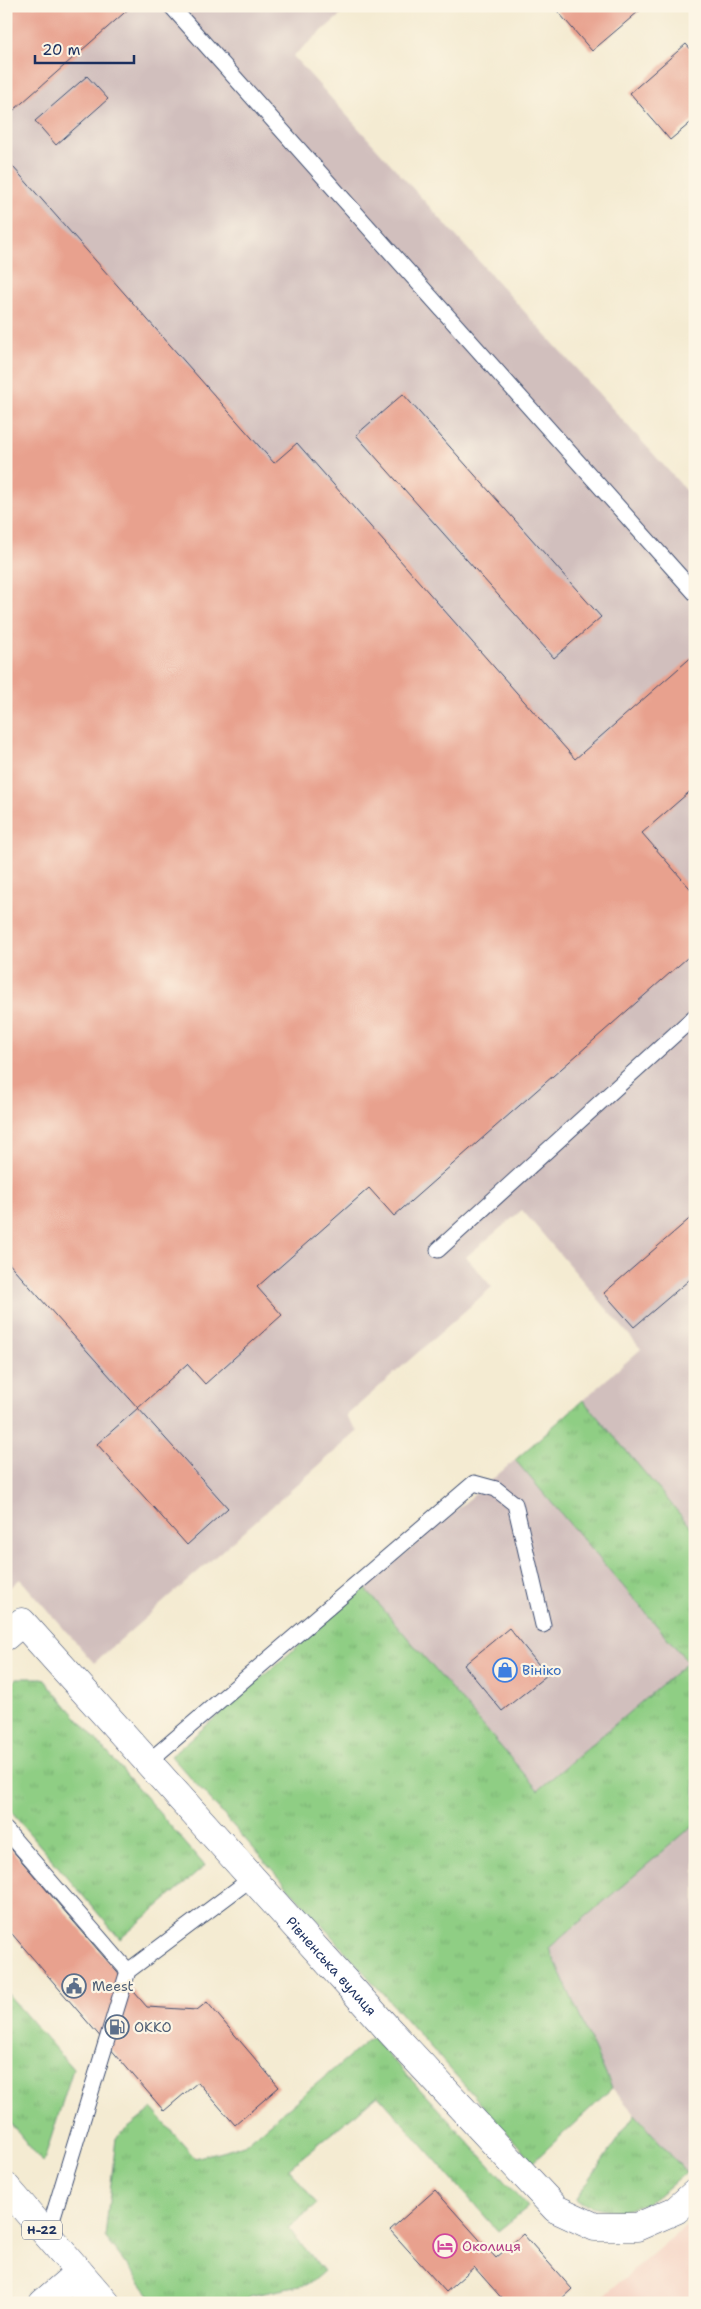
<svg xmlns="http://www.w3.org/2000/svg" width="701" height="2309" viewBox="0 0 701 2309" font-family="'Shantell Sans',sans-serif">
  <style>
    .built { fill: #f5d2c3 }
    .industrial { fill: #d1bfbd }
    .grass { fill: url(#grass-tufts); stroke: #557e71 }
    .building { fill: #e8a18e }
    .lines { fill: none; stroke-linecap: round; stroke-linejoin: round }
    .service-casing { stroke: #3c4b6f; stroke-width: 17 }
    .tertiary-casing { stroke: #3c4b6f; stroke-width: 29 }
    .primary-casing { stroke: #3c4b6f; stroke-width: 29 }
    .service { stroke: #fff; stroke-width: 15 }
    .tertiary { stroke: #fff; stroke-width: 28 }
    .primary { stroke: #fff; stroke-width: 28 }
    .labels { text-anchor: middle; dominant-baseline: central; stroke-width: 4.5; stroke-linejoin: round; paint-order: stroke }
    .shield { fill: #fcf5e5; stroke: #5e6a86; stroke-width: 1 }
    .shield-label { font-size: 12px; font-weight: bold; fill: #1b2f5e }
    .shop-label { font-size: 14px; fill: #366cbe; stroke: #fcf5e5; text-anchor: start }
    .street-label { font-size: 14px; fill: #1b2f5e; stroke: #fcf5e5 }
    .service-label { font-size: 14px; fill: #4e5e75; stroke: #fcf5e5; text-anchor: start }
    .hotel-label { font-size: 14px; fill: #b23c85; stroke: #fcf5e5; text-anchor: start }
  </style>
  <defs>
    <pattern id="grass-tufts" width="24" height="20" patternUnits="userSpaceOnUse" patternTransform="scale(1.25)"><rect width="24" height="20" fill="#8fce84"/><path d="M3 7l-1-3M5 7V3M7 7l1-3M15 17l-1-3M17 17v-4M19 17l1-3" fill="none" stroke="#7bb174"/></pattern>
  </defs>
  <rect width="100%" height="100%" fill="#fcf5e5"/>
  <filter id="ink" filterUnits="userSpaceOnUse"><feTurbulence type="fractalNoise" baseFrequency=".02" numOctaves="2"/><feDisplacementMap in="SourceGraphic" scale="10" xChannelSelector="R" yChannelSelector="G"/><feConvolveMatrix kernelMatrix="1 2 1 2 8 2 1 2 1" color-interpolation-filters="sRGB"/></filter>
  <filter id="wash" filterUnits="userSpaceOnUse"><feTurbulence type="fractalNoise" baseFrequency=".0096" numOctaves="4" result="noise"/><feDisplacementMap in="SourceGraphic" scale="20" xChannelSelector="R" yChannelSelector="G"/><feGaussianBlur stdDeviation="1.12" result="paint"/><feColorMatrix in="noise" values="0 0 0 0 0 0 0 0 0 0 0 0 0 0 0 0 0 1.4 0 .05"/><feComposite in="paint" operator="in"/></filter>
  <g filter="url(#wash)">
    <rect width="100%" height="100%" fill="#f4ebd2"/>
    <!-- built -->
    <path class="built" d="M 695,2218 L 695,2303 L 595,2303 Z"/>
    <!-- industrial -->
    <path class="industrial" d="M 6,6 L 339,6 L 344,12 L 293,56 L 695,500 L 695,1532 L 583,1400 L 641,1349 L 522,1210 L 466,1257 L 492,1287 L 346,1416 L 358,1431 L 94,1663 L 20,1579 L 6,1590 Z
      M 515,1460 L 688,1662 L 538,1790 L 365,1588 Z
      M 695,1824 L 695,2163 L 686,2172 L 612,2088 L 549,1948 Z"/>
    <!-- grass -->
    <path class="grass" d="M 583,1400 L 695,1532 L 695,1824 L 549,1948 L 612,2088 L 533,2162 L 171,1756 L 365,1588 L 538,1790 L 688,1662 L 515,1460 Z
      M 17,1678 L 43,1678 L 205,1866 L 120,1939 L 6,1806 L 6,1688 Z
      M 6,1992 L 73,2069 L 43,2163 L 6,2118 Z
      M 372,2037 L 528,2207 L 498,2231 L 378,2095 L 289,2168 L 317,2204 L 288,2228 L 324,2271 L 309,2284 L 250,2296 L 242,2303 L 160,2303 L 151,2296 L 105,2237 L 116,2138 L 152,2109 L 195,2158 L 244,2145 Z
      M 635,2114 L 686,2172 C 647,2208 627,2221 575,2200 Z"/>
    <g id="blocks">
      <!-- building -->
      <path class="building" d="M 6,6 L 132,6 L 6,117 Z
        M 553,6 L 645,6 L 592,51 Z
        M 686,44 L 695,54 L 695,119 L 670,140 L 630,93 Z
        M 87,76 L 108,99 L 56,145 L 35,121 Z
        M 6,159 L 274,463 L 297,443 L 575,759 L 695,654 L 695,787 L 642,833 L 695,894 L 695,951 L 394,1216 L 369,1188 L 257,1287 L 282,1315 L 205,1384 L 187,1364 L 138,1408 L 6,1260 Z
        M 403,394 L 601,617 L 554,658 L 356,435 Z
        M 695,1214 L 695,1275 L 634,1327 L 604,1293 Z
        M 138,1408 L 228,1508 L 187,1545 L 97,1444 Z
        M 509,1628 L 547,1675 L 502,1711 L 464,1665 Z
        M 6,1843 L 147,2007 L 197,2010 L 207,2002 L 279,2087 L 235,2125 L 198,2082 L 164,2111 L 6,1927 Z
        M 435,2190 L 496,2258 L 523,2234 L 572,2289 L 557,2303 L 506,2303 L 474,2267 L 446,2292 L 390,2230 Z"/>
    </g>
  </g>
  <g filter="url(#ink)">
    <use href="#blocks" fill-opacity="0" stroke="#3c4b6f" stroke-width="1"/>
    <g class="lines">
      <!-- service casing -->
      <g class="service-casing">
        <path id="service" d="M 171,6 L 695,593
          M 438,1250 L 695,1016
          M 148,1762 L 474,1483 L 496,1489 L 515,1504 L 543,1625
          M 6,1830 L 128,1971 L 47,2236
          M 128,1971 L 252,1878
          M 78,2303 L 79,2272"/>
      </g>
      <!-- tertiary casing -->
      <g class="tertiary-casing">
        <g id="tertiary">
          <path id="s1" d="M 6,1636 L 22,1622 L 388,2029 L 556,2209 L 595,2227 L 637,2227 L 676,2210 L 695,2193"/>
          <path d="M 43,2303 L 79,2272"/>
        </g>
      </g>
      <!-- primary casing -->
      <g class="primary-casing">
        <path id="primary" d="M 6,2187 L 106,2303"/>
      </g>
      <!-- service -->
      <use href="#service" class="service"/>
      <!-- tertiary -->
      <use href="#tertiary" class="tertiary"/>
      <!-- primary -->
      <use href="#primary" class="primary"/>
    </g>
  </g>
  <!-- icons -->
  <defs>
    <g id="shop-ring" transform="scale(1.25)"><circle r="9.5" fill="#fcf5e5" stroke="#3f7fe0" stroke-width="1.5"/><path d="M-5-2.5h2.3a2.7 3.5 0 0 1 5.4 0H5L5.5 6h-11ZM-1.5-2.5h3a1.5 2.3 0 0 0-3 0Z" fill="#3f7fe0"/></g>
    <g id="civic-ring" transform="scale(1.25)"><circle r="9.5" fill="#fcf5e5" stroke="#5c6f8a" stroke-width="1.5"/><path d="M-.6-6.5H3V-4.5H.6V-3L4-1V1h2V6H-6V1h2V-1L-.6-3ZM-1.2 2.5V6h2.4V2.5Z" fill="#5c6f8a"/></g>
    <g id="fuel-ring" transform="scale(1.25)"><circle r="9.5" fill="#fcf5e5" stroke="#5c6f8a" stroke-width="1.5"/><path d="M-5.5-6h7V0h2V4h1.3V-2.5L3-4.5l.8-.8L6-3V5H2.5V1h-1V6h-7ZM-4.2-4.7v3.2H.2V-4.7Z" fill="#5c6f8a"/></g>
    <g id="hotel-ring" transform="scale(1.25)"><circle r="9.5" fill="#fcf5e5" stroke="#d1479c" stroke-width="1.5"/><path d="M-6-4.5h1.5V1H6V5H4.5V3h-9V5H-6ZM-4 0a1.8 1.8 0 1 1 3.6 0ZM.5 0V-2.5h3Q6-2.5 6 0Z" fill="#d1479c"/></g>
  </defs>
  <g fill-rule="evenodd">
    <use href="#shop-ring" x="505" y="1670"/>
    <use href="#civic-ring" x="74" y="1986"/>
    <use href="#fuel-ring" x="117" y="2027"/>
    <use href="#hotel-ring" x="445" y="2246"/>
  </g>
  <g class="labels">
    <!-- shield labels -->
    <rect class="shield" x="22" y="2220.5" width="40" height="19" rx="4"/>
    <g class="shield-label">
      <text x="42" y="2230">Н-22</text>
    </g>
    <!-- shop labels -->
    <g class="shop-label">
      <text x="522" y="1670">Вініко</text>
    </g>
    <!-- street labels -->
    <g class="street-label">
      <text stroke="none"><textPath href="#s1" startOffset="484">Рівненська вулиця</textPath></text>
    </g>
    <!-- service labels -->
    <g class="service-label">
      <text x="92" y="1986">Meest</text>
      <text x="134" y="2027">ОККО</text>
    </g>
    <!-- hotel labels -->
    <g class="hotel-label">
      <text x="462" y="2246">Околиця</text>
    </g>
  </g>
  <!-- margin -->
  <rect width="701" height="2309" fill="none" stroke="#fcf5e5" stroke-width="25"/>
  <!-- scale -->
  <path d="M35 55v8h99v-8" fill="none" stroke="#1b2f5e" stroke-width="2.5"/>
  <text x="42" y="55" font-size="15" fill="#1b2f5e" stroke="#fcf5e5" stroke-width="4" paint-order="stroke">20 m</text>
</svg>
